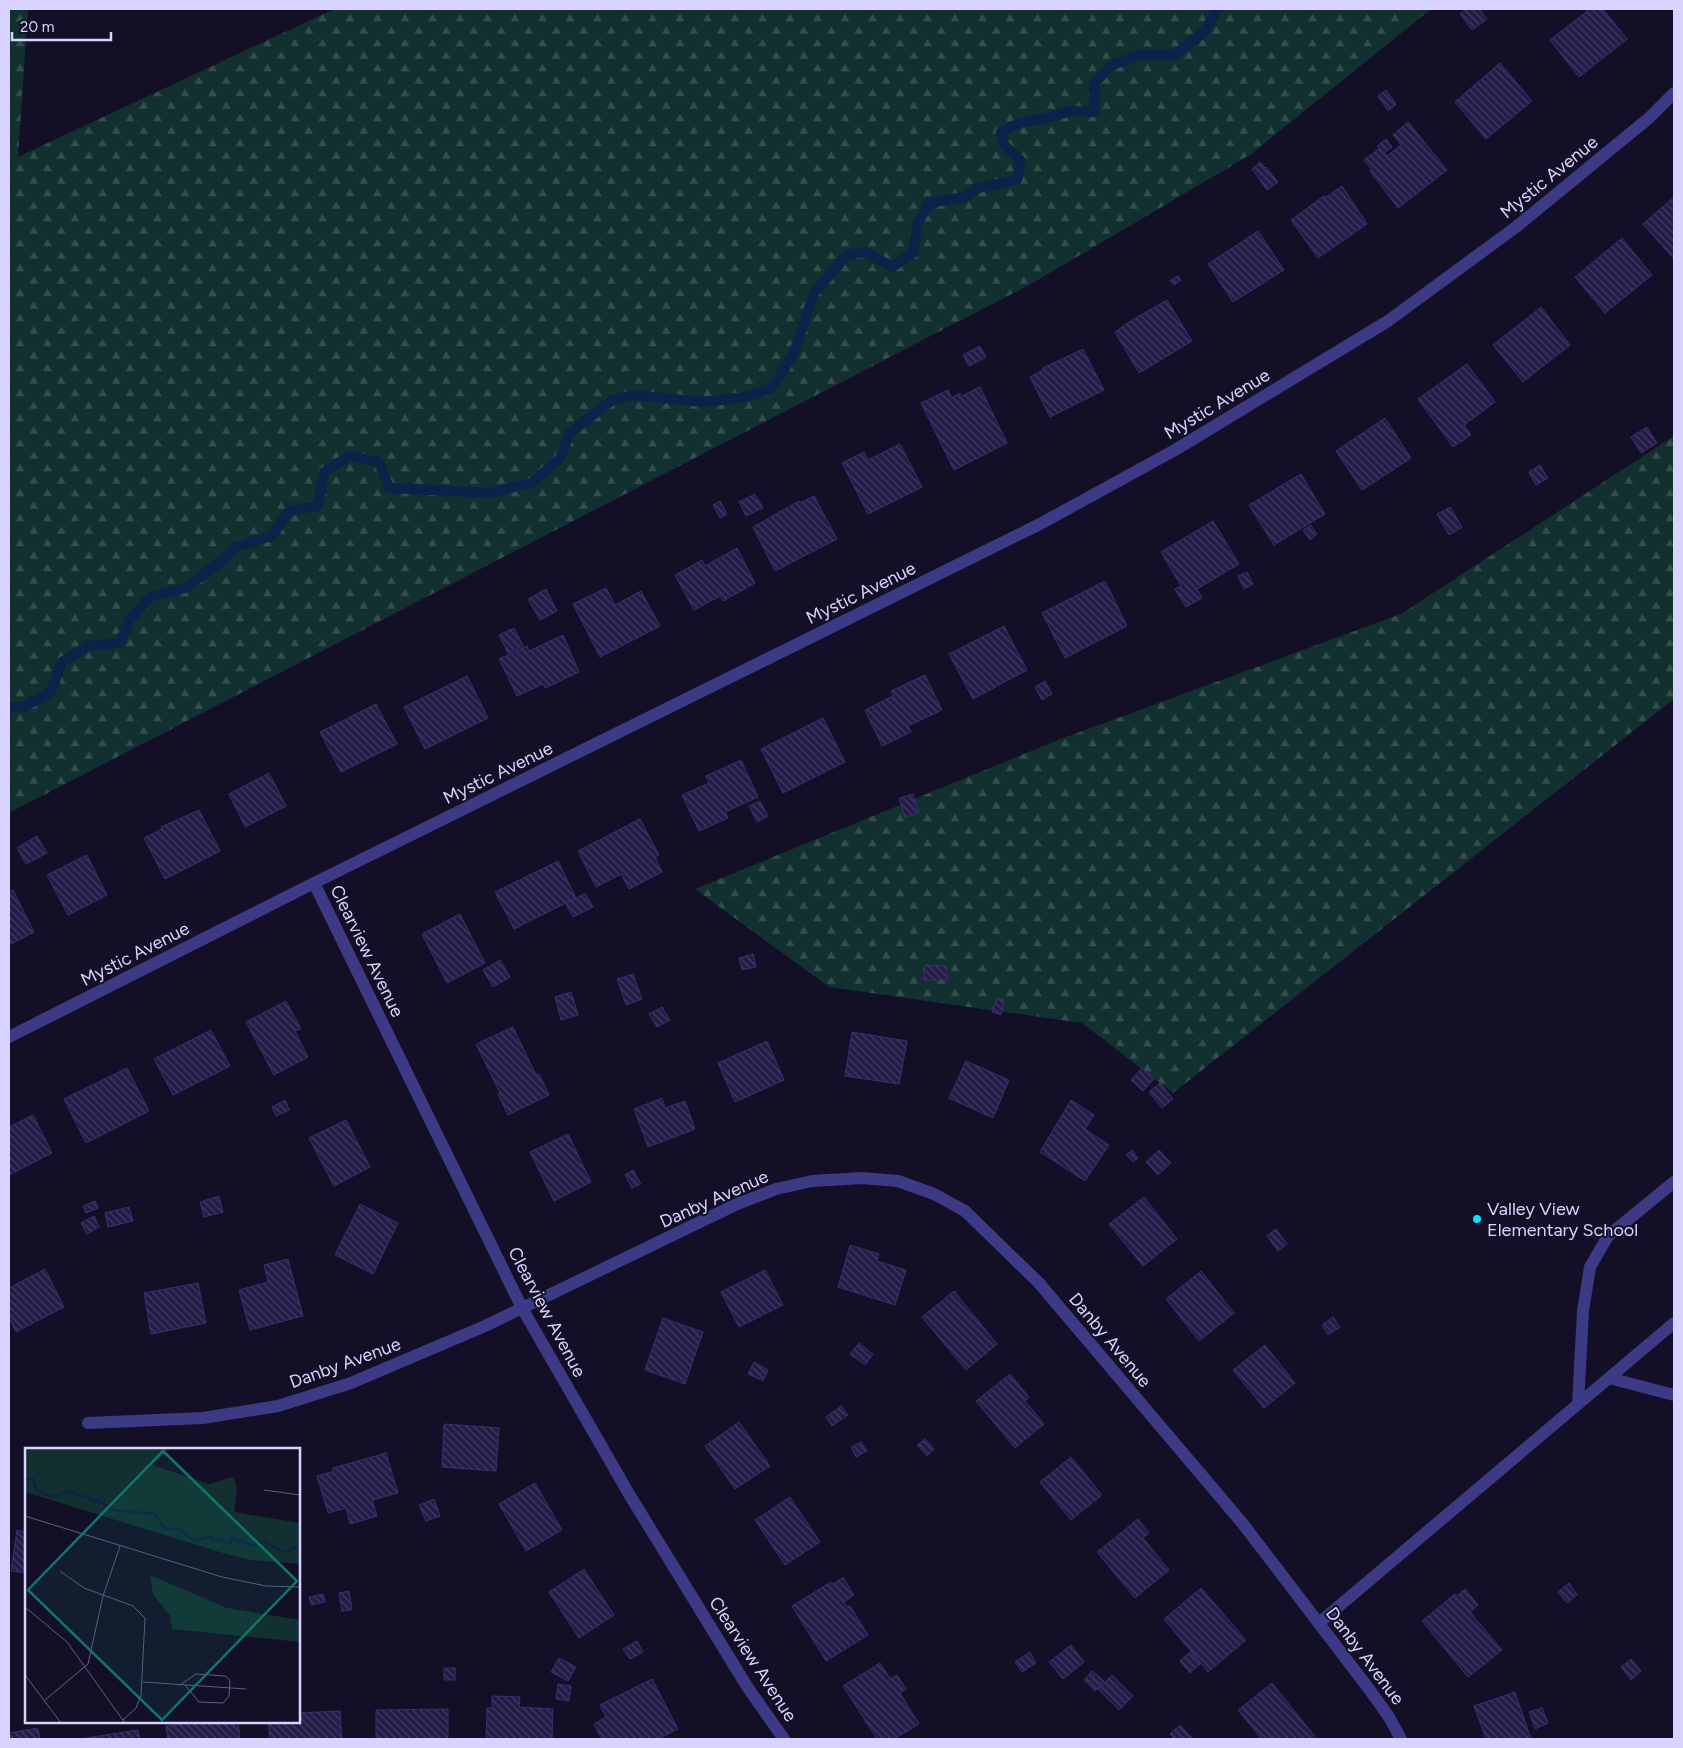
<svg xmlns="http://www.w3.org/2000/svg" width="1683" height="1748" viewBox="0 0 1683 1748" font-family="Figtree,sans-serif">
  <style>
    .forest { fill: url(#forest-firs) }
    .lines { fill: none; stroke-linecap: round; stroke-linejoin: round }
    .stream { stroke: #0c2248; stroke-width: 10 }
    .building { fill: url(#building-back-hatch); stroke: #3b2d73 }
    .service { stroke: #3d3a85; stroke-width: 12 }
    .minor { stroke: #3d3a85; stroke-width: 12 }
    .poi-dot { fill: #00e5ff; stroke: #130f26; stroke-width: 2 }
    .labels { text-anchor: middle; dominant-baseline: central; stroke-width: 4; stroke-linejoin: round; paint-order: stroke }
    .street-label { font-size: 18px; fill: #d9d4ff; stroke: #130f26 }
    .poi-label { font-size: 18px; fill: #d9d4ff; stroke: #130f26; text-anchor: start }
    .inset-river { fill: none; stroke: #0c2248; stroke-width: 2.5 }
    .inset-road { fill: none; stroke: #625e7d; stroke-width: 1 }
    .view { fill: #0f766e; fill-opacity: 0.15; stroke: #0f766e; stroke-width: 2.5 }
    .inset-edge { fill: none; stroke: #d9d4ff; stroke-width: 2.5 }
  </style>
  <defs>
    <pattern id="forest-firs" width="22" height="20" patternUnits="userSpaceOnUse" patternTransform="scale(1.25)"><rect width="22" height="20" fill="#12302f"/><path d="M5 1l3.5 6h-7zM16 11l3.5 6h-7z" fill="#344d4e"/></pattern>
    <pattern id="building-back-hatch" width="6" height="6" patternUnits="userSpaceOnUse" patternTransform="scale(1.25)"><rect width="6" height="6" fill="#241b47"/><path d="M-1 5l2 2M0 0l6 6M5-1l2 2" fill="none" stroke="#433b63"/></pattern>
  </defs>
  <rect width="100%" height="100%" fill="#130f26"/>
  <!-- forest -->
  <path class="forest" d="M 9,9 L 28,9 L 18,157 L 334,9 L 1431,9 L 1250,155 L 1031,284 L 9,813 Z
    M 1674,436 L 1674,699 L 1173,1093 L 1082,1023 L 829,987 L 695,889 L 1058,740 L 1401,614 Z"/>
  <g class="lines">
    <!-- stream -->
    <path class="stream" d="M 9,708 L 25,706 L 51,692 L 62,662 L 88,646 L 120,643 L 130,619 L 151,596 L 185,588 L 219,563 L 237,546 L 272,536 L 289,511 L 318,506 L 324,472 L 349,456 L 379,462 L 389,488 L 489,493 L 532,483 L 560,458 L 570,433 L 612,400 L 632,395 L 704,402 L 745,397 L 772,388 L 793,355 L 814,293 L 847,255 L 866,252 L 892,267 L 913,253 L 917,224 L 929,203 L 965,197 L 977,188 L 1017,180 L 1021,161 L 1004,145 L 1001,132 L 1022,122 L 1047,118 L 1071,111 L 1095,112 L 1094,83 L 1112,65 L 1139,55 L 1176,54 L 1205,31 L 1217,9"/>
  </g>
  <!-- building -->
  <path class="building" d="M 1467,9 L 1479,9 L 1487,19 L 1472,30 L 1460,14 Z
    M 1590,9 L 1603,9 L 1627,39 L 1579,77 L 1550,40 Z
    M 1500,63 L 1532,101 L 1486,139 L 1455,102 Z
    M 1386,90 L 1396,104 L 1388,111 L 1378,96 Z
    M 1408,122 L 1447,170 L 1398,208 L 1370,171 L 1372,170 L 1364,160 L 1380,148 L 1377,146 L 1386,139 L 1392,147 L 1384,153 L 1387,156 L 1401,145 L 1393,135 Z
    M 1260,162 L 1265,168 L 1266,167 L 1278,182 L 1267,190 L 1252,169 Z
    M 1342,186 L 1367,224 L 1318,258 L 1291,220 L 1324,196 L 1325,198 Z
    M 1674,197 L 1674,259 L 1643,224 Z
    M 1258,231 L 1284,270 L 1233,302 L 1208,264 Z
    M 1622,238 L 1652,275 L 1605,313 L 1575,277 Z
    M 1178,276 L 1181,280 L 1174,285 L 1170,281 Z
    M 1167,300 L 1192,341 L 1139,373 L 1115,332 L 1132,320 Z
    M 1541,307 L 1570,345 L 1523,382 L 1493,345 Z
    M 980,346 L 986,357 L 969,366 L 963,355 Z
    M 1083,349 L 1104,390 L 1050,417 L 1030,377 L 1043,370 L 1043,368 Z
    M 1467,364 L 1495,402 L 1464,425 L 1471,435 L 1453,447 L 1418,399 Z
    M 980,387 L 1007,443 L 954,470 L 921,403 L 948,390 L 952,398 L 960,393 L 962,396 Z
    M 1385,418 L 1411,458 L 1362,490 L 1336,451 Z
    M 1647,427 L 1657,443 L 1641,453 L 1631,437 Z
    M 900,444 L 922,487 L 868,514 L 842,463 L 864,452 L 868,460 Z
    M 1540,465 L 1548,478 L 1536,485 L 1529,472 Z
    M 1301,474 L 1325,514 L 1274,545 L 1249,505 Z
    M 755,494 L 763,508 L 746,516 L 739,502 Z
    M 814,496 L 837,539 L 775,571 L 753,527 L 799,501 L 800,503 Z
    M 720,501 L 727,514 L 720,518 L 713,505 Z
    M 1450,507 L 1462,527 L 1449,535 L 1437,514 Z
    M 1213,521 L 1239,564 L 1197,589 L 1202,598 L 1186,607 L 1175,589 L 1181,586 L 1161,552 Z
    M 1311,525 L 1317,534 L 1310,540 L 1303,530 Z
    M 737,548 L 755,583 L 723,601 L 720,596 L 694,610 L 675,575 L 702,560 L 705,566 Z
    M 1247,572 L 1253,584 L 1244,589 L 1238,576 Z
    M 1105,581 L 1127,626 L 1065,658 L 1042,613 Z
    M 606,588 L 615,605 L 641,591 L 660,626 L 600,657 L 573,604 Z
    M 546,589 L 557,611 L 540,620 L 528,599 Z
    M 1004,626 L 1027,670 L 973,699 L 949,654 Z
    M 514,628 L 523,646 L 508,653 L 499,635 Z
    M 563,635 L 579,672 L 545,688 L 543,684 L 517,696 L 499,659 L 527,646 L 529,651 Z
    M 925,675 L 942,710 L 908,726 L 911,732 L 882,746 L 865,710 L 893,696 L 891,691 Z
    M 467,676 L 488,718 L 425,749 L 404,707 Z
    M 1045,681 L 1052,694 L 1042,700 L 1035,687 Z
    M 376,704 L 397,744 L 341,772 L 320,732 Z
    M 823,718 L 845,762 L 783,793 L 761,749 Z
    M 741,760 L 758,797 L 725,812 L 728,818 L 699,831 L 682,795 L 709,783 L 706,776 Z
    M 269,773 L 286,806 L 245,827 L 229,794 Z
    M 913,794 L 919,813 L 905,817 L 899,798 Z
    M 760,801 L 768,816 L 757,822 L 749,806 Z
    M 199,810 L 220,851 L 165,879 L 144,838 L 162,829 L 161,827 Z
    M 640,819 L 659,855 L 655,857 L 662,872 L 629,889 L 621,874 L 596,887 L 578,851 Z
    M 37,836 L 47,853 L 26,864 L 17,848 Z
    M 87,855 L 107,895 L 68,915 L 47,875 Z
    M 558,861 L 576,898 L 514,929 L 495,892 Z
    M 13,890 L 34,932 L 9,945 L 9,892 Z
    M 585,893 L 593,907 L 573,917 L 566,904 Z
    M 460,914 L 485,963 L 447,983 L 422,934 Z
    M 753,954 L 756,967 L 742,970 L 739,958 Z
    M 500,960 L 510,977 L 493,987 L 483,970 Z
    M 924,966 L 946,966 L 947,980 L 924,980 Z
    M 633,974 L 642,999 L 626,1005 L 617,979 Z
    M 571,992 L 578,1015 L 561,1020 L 555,997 Z
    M 997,998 L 1004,1000 L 1001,1015 L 992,1012 Z
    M 286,1001 L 301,1029 L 295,1031 L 308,1057 L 274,1075 L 246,1022 Z
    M 662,1007 L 670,1020 L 657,1027 L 649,1014 Z
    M 513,1027 L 536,1075 L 539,1074 L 549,1095 L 508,1115 L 498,1094 L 500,1093 L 476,1044 Z
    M 211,1030 L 230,1066 L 173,1095 L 154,1059 Z
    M 852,1032 L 907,1041 L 899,1084 L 845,1076 Z
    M 767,1041 L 784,1080 L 735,1102 L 718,1063 Z
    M 966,1061 L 1009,1080 L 993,1118 L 949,1098 Z
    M 127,1068 L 149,1111 L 86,1143 L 64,1099 Z
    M 1142,1068 L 1154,1079 L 1143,1091 L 1131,1080 Z
    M 1160,1083 L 1173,1099 L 1162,1108 L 1149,1092 Z
    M 662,1098 L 665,1108 L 685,1101 L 695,1129 L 648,1147 L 634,1109 Z
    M 285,1100 L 289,1110 L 276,1116 L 272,1107 Z
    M 1071,1100 L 1094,1115 L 1085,1129 L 1109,1145 L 1085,1181 L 1040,1152 Z
    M 33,1115 L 52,1153 L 9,1175 L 9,1127 Z
    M 346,1120 L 370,1167 L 334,1186 L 309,1138 Z
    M 568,1134 L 591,1182 L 554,1201 L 530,1152 Z
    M 1132,1150 L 1138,1158 L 1133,1162 L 1126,1155 Z
    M 1159,1150 L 1171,1163 L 1158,1175 L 1146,1162 Z
    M 633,1170 L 641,1184 L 632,1188 L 625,1175 Z
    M 219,1196 L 223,1212 L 204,1217 L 200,1202 Z
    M 1144,1197 L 1177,1239 L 1143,1266 L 1109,1224 Z
    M 95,1201 L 98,1208 L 86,1213 L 83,1206 Z
    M 360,1204 L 398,1223 L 373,1274 L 335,1255 Z
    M 129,1207 L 133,1221 L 108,1227 L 105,1213 Z
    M 94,1216 L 99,1227 L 87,1234 L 81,1223 Z
    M 1276,1229 L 1287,1244 L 1278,1251 L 1267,1236 Z
    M 850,1245 L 879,1254 L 877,1261 L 906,1270 L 895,1305 L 838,1287 Z
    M 288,1259 L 303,1316 L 250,1330 L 239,1290 L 268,1282 L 264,1265 Z
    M 45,1269 L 64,1307 L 16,1332 L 9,1318 L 9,1288 Z
    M 765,1270 L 783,1305 L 739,1327 L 721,1292 Z
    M 1201,1271 L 1234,1313 L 1199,1341 L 1166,1299 Z
    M 198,1283 L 206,1323 L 151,1334 L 144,1293 Z
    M 954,1291 L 997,1344 L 966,1370 L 922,1317 Z
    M 1333,1317 L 1340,1327 L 1328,1335 L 1322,1325 Z
    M 663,1318 L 703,1332 L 685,1384 L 645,1370 Z
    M 859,1343 L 873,1354 L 865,1365 L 850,1354 Z
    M 1265,1345 L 1295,1383 L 1264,1408 L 1233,1370 Z
    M 754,1362 L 768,1370 L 763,1381 L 748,1374 Z
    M 1010,1374 L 1029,1397 L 1025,1401 L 1044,1424 L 1015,1448 L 976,1401 Z
    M 841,1406 L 848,1415 L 832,1426 L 826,1417 Z
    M 739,1422 L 770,1466 L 735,1489 L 705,1446 Z
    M 444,1424 L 499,1428 L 496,1471 L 442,1467 Z
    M 925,1439 L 934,1449 L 927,1456 L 917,1445 Z
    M 861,1442 L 867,1451 L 856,1457 L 851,1447 Z
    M 386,1453 L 398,1493 L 372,1500 L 377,1516 L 350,1524 L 346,1508 L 328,1513 L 317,1476 L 334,1471 L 333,1468 Z
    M 1071,1457 L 1102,1495 L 1071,1520 L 1040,1482 Z
    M 535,1483 L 562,1530 L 526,1551 L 499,1504 Z
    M 790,1497 L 820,1542 L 785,1565 L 755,1520 Z
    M 434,1499 L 440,1516 L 426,1521 L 419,1505 Z
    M 1138,1519 L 1149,1533 L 1143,1538 L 1169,1570 L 1135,1598 L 1097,1552 Z
    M 17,1530 L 26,1532 L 26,1573 L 11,1571 Z
    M 584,1569 L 614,1615 L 579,1638 L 549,1592 Z
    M 843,1577 L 854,1595 L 844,1602 L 847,1607 L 850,1606 L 868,1635 L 826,1661 L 792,1606 L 831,1582 L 833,1584 Z
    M 1569,1583 L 1577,1595 L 1567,1603 L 1558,1592 Z
    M 1201,1588 L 1246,1640 L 1208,1672 L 1164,1619 Z
    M 1465,1589 L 1478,1605 L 1470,1612 L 1502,1650 L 1468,1677 L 1422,1621 L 1455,1594 L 1457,1596 Z
    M 349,1591 L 352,1610 L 342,1611 L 339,1593 Z
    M 323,1594 L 325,1602 L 311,1605 L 309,1597 Z
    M 637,1641 L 643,1652 L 630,1659 L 623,1649 Z
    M 1071,1645 L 1084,1662 L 1063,1679 L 1049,1662 Z
    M 1191,1651 L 1201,1663 L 1190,1673 L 1180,1661 Z
    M 1030,1652 L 1036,1663 L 1022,1672 L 1015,1662 Z
    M 559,1658 L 576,1667 L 568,1681 L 551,1672 Z
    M 1631,1659 L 1641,1671 L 1631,1680 L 1621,1667 Z
    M 880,1663 L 890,1679 L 897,1675 L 906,1689 L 900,1693 L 919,1724 L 894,1739 L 877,1739 L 843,1686 Z
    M 444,1668 L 455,1668 L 455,1680 L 444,1680 Z
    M 1092,1671 L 1104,1681 L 1095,1691 L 1084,1680 Z
    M 1112,1675 L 1133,1696 L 1119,1710 L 1098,1689 Z
    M 652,1679 L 678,1729 L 658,1739 L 602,1739 L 594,1724 L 606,1717 L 600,1705 Z
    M 1272,1683 L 1317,1739 L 1257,1739 L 1260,1737 L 1238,1710 Z
    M 558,1684 L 571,1686 L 569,1701 L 556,1699 Z
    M 1515,1692 L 1531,1739 L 1486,1739 L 1474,1706 Z
    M 492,1696 L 520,1697 L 519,1707 L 553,1709 L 552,1739 L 486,1739 L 487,1708 L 492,1708 Z
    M 1542,1708 L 1548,1723 L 1535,1729 L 1529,1712 Z
    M 448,1709 L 448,1739 L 376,1739 L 376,1710 Z
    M 340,1711 L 342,1739 L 270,1739 L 268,1722 L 299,1722 L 299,1713 Z
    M 198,1722 L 238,1722 L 240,1739 L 168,1739 L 166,1726 Z
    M 1180,1725 L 1192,1738 L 1190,1739 L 1175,1739 L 1170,1734 Z
    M 38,1728 L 40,1739 L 9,1739 L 9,1733 Z
    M 138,1730 L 140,1739 L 80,1739 Z"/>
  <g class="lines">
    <!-- service -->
    <path class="service" d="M 1609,1378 L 1674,1395
      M 1578,1404 L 1583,1311 L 1590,1267 L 1608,1236 L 1674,1182
      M 1319,1623 L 1674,1323"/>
    <!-- minor -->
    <path class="minor" d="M 314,883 L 522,1308 L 629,1494 L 748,1688 L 784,1739
      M 9,1037 L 314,883 L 1040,524 L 1175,450 L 1388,321 L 1516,227 L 1649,118 L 1674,93
      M 88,1423 L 203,1418 L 278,1406 L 351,1383 L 485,1326 L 735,1205 L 776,1189 L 812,1181 L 862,1178 L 898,1181 L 934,1194 L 965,1211 L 1039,1283 L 1243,1524 L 1369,1689 L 1389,1717 L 1401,1739"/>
  </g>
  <!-- markers -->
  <circle class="poi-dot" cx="1477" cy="1219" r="5"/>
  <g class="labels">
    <!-- street labels -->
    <g class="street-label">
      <text transform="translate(1549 177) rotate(-39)">Mystic Avenue</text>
      <text transform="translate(1217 404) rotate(-31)">Mystic Avenue</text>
      <text transform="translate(861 593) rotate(-26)">Mystic Avenue</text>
      <text transform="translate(498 773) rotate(-26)">Mystic Avenue</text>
      <text transform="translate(367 951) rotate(64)">Clearview Avenue</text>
      <text transform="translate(135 954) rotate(-27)">Mystic Avenue</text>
      <text transform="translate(714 1199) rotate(-24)">Danby Avenue</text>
      <text transform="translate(547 1312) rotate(62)">Clearview Avenue</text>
      <text transform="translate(1110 1340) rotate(50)">Danby Avenue</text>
      <text transform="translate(345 1363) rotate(-20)">Danby Avenue</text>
      <text transform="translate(1365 1656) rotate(53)">Danby Avenue</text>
      <text transform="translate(753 1659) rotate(57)">Clearview Avenue</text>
    </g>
    <!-- poi labels -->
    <g class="poi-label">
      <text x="1487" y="1209">Valley View<tspan x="1487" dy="21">Elementary School</tspan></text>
    </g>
  </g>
  <!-- overview -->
  <g transform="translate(25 1448)">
    <rect width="275" height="275" fill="#130f26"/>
    <path d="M 1,0 L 145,0 L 127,17 L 184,36 L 208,29 L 212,40 L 209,64 L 275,75 L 275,116 L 226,112 L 198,105 L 0,44 ZM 125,127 L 202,160 L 275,172 L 275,194 L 147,181 L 145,168 L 128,146 Z" fill="#12302f"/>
    <path class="inset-river" d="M 0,31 L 8,31 L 11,42 L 25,48 L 31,49 L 41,43 L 75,54 L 88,62 L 130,66 L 139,80 L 156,82 L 169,93 L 186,88 L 188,93 L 196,91 L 205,96 L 207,90 L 228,98 L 240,94 L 260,104 L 275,98"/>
    <path class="inset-road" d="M 239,42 L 275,47M 0,68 L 197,129 L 241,138 L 275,139M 35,123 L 59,140 L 108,158 L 120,170 L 116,247 L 111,260 L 98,272M 0,159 L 42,194 L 100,275M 0,227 L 36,275M 118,234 L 221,241M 155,237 L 171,226 L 200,228 L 205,232 L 204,248 L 198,255 L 174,254 L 160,237M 20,252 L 63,216 L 78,148 L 95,98"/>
    <path class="view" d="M 138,3 L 272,133 L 137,272 L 3,142 Z"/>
    <rect width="275" height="275" class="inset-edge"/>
  </g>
  <!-- border -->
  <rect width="1683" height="1748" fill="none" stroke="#d9d4ff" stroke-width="20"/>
  <!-- scale -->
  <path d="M12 32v8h99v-8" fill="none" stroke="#d9d4ff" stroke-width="2.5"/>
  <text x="20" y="32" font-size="15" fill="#d9d4ff" stroke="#130f26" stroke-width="4" paint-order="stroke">20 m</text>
</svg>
